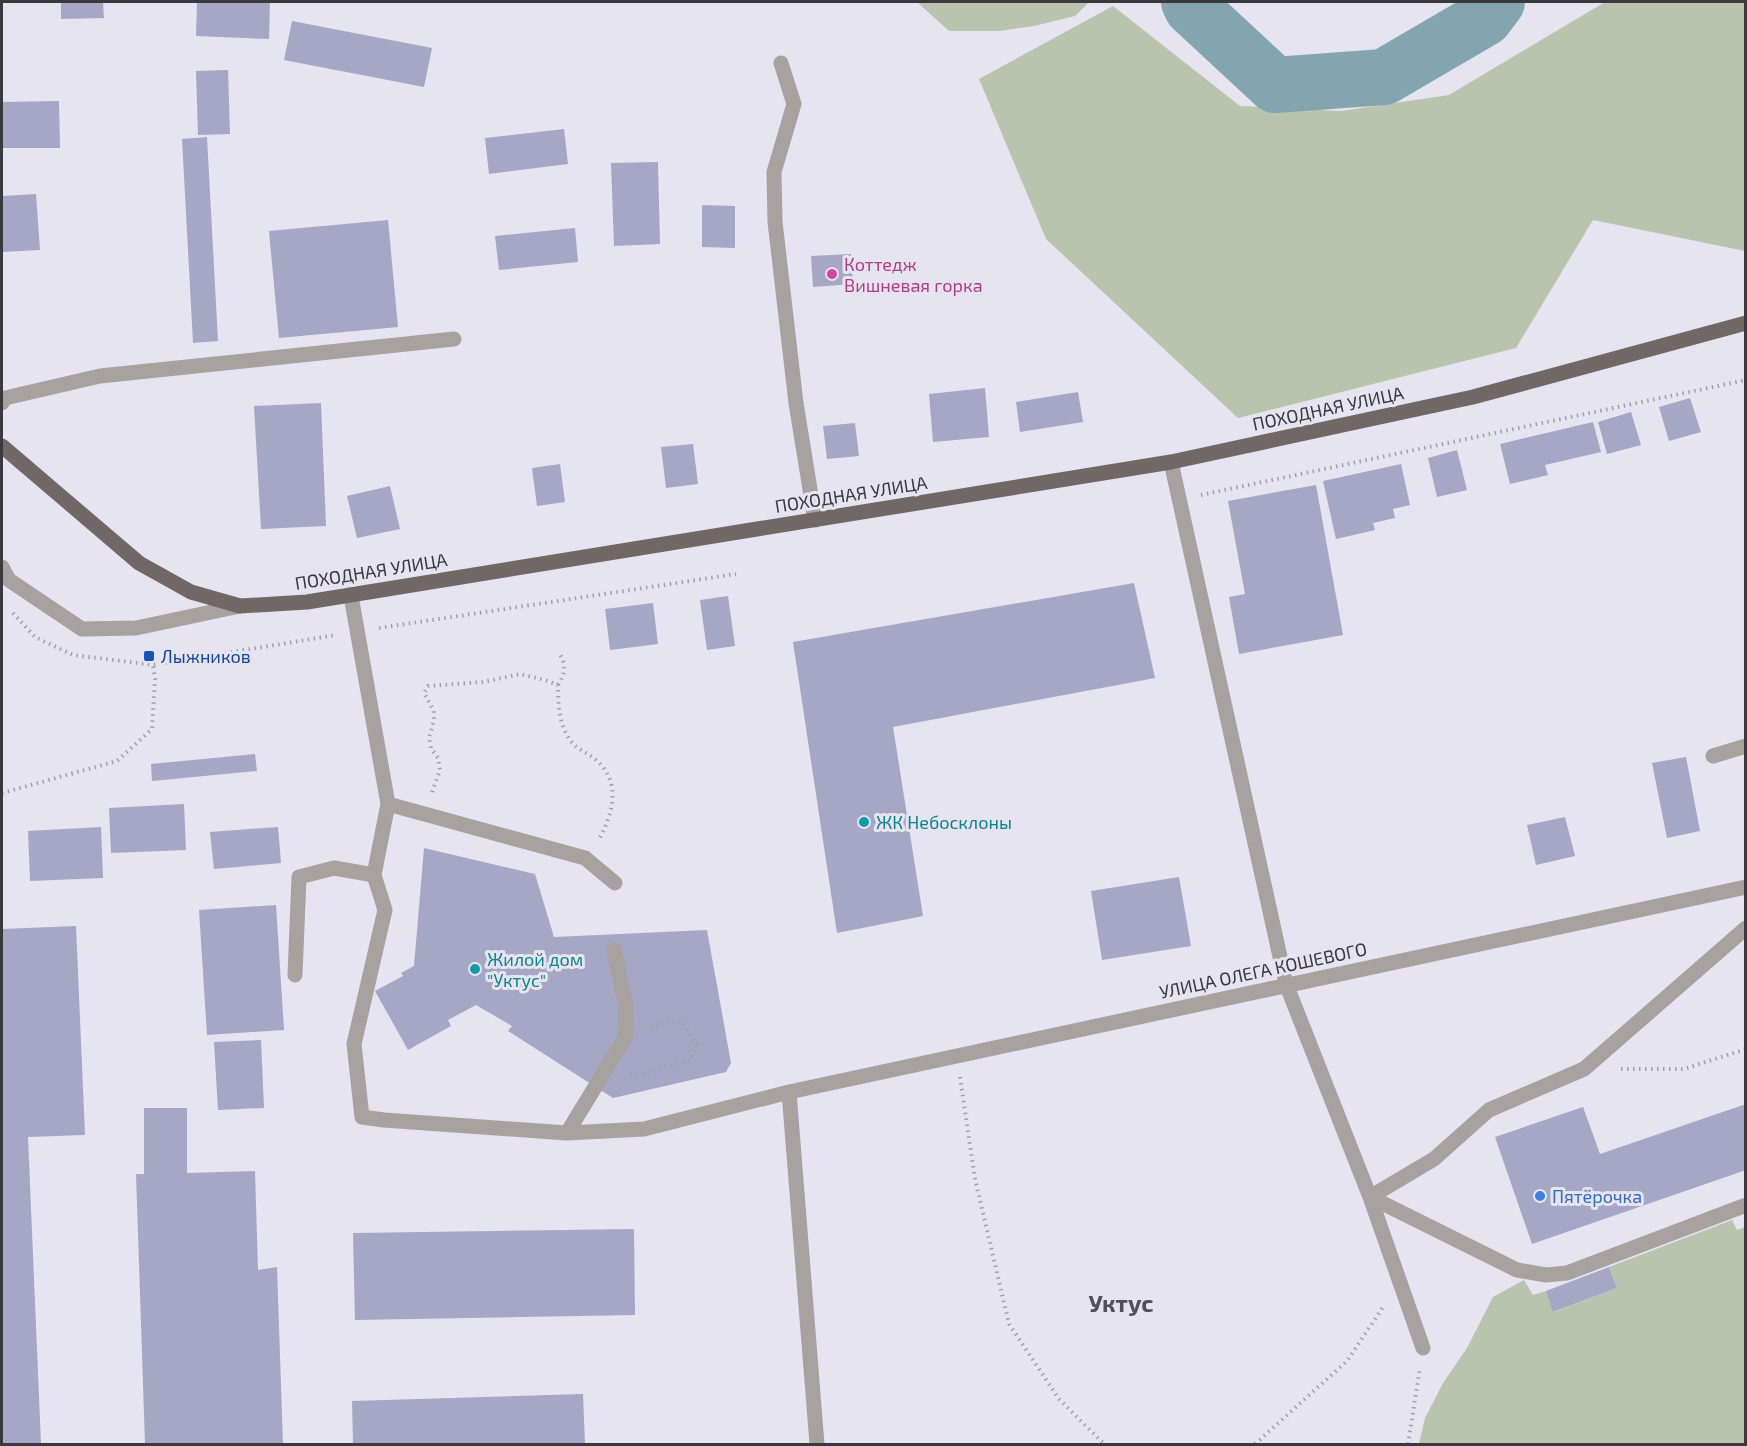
<svg xmlns="http://www.w3.org/2000/svg" width="1747" height="1446" viewBox="0 0 1747 1446" font-family="'Exo 2',sans-serif">
  <style>
    .green { fill: #b9c4ae }
    .lines { fill: none; stroke-linecap: round; stroke-linejoin: round }
    .river { stroke: #82a5b0; stroke-width: 56 }
    .building { fill: #a5a7c4 }
    .path { stroke: #a1a0aa; stroke-width: 4; stroke-dasharray: 1.5 4.5; stroke-linecap: butt }
    .minor { stroke: #a7a1a0; stroke-width: 15 }
    .major { stroke: #726767; stroke-width: 15 }
    .hotel-dot { fill: #d1479c; stroke: #e5e4f0; stroke-width: 2 }
    .transit-dot { fill: #1a4fb4; stroke: #e5e4f0; stroke-width: 2 }
    .culture-dot { fill: #0f9aa8; stroke: #e5e4f0; stroke-width: 2 }
    .shop-dot { fill: #3f7fe0; stroke: #e5e4f0; stroke-width: 2 }
    .labels { text-anchor: middle; dominant-baseline: central; stroke-width: 6; stroke-linejoin: round; paint-order: stroke }
    .hotel-label { font-size: 18px; fill: #b23c85; stroke: #e5e4f0; text-anchor: start }
    .street-label { font-size: 18px; fill: #3a393e; stroke: #e5e4f0 }
    .transit-label { font-size: 18px; fill: #164399; stroke: #e5e4f0; text-anchor: start }
    .culture-label { font-size: 18px; fill: #0d838f; stroke: #e5e4f0; text-anchor: start }
    .shop-label { font-size: 18px; fill: #366cbe; stroke: #e5e4f0; text-anchor: start }
    .district-label { font-size: 24px; font-weight: bold; fill: #51505a; stroke: #e5e4f0 }
  </style>
  <rect width="100%" height="100%" fill="#e5e4f0"/>
  <!-- green -->
  <path class="green" d="M 917,2 L 1089,2 L 1075,16 L 1034,26 L 999,31 L 949,31 Z
    M 1605,2 L 1745,2 L 1745,251 L 1593,220 L 1516,348 L 1238,418 L 1046,239 L 979,79 L 1113,6 L 1240,106 L 1341,111 L 1449,95 Z
    M 1732,1220 L 1737,1230 L 1745,1227 L 1745,1444 L 1419,1444 L 1425,1418 L 1443,1383 L 1467,1348 L 1493,1297 L 1524,1280 L 1533,1295 L 1546,1291 L 1554,1312 L 1617,1288 L 1609,1267 Z"/>
  <g class="lines">
    <!-- river -->
    <path class="river" d="M 1189,2 L 1192,8 L 1275,85 L 1384,77 L 1485,18 L 1497,2"/>
  </g>
  <!-- building -->
  <path class="building" d="M 61,2 L 103,2 L 104,18 L 61,19 Z
    M 197,2 L 270,2 L 269,39 L 196,36 Z
    M 292,21 L 432,48 L 424,87 L 284,60 Z
    M 228,70 L 230,134 L 198,135 L 196,71 Z
    M 59,101 L 60,148 L 2,148 L 2,102 Z
    M 564,129 L 568,164 L 489,174 L 485,138 Z
    M 207,137 L 218,341 L 193,343 L 182,139 Z
    M 658,162 L 660,244 L 614,246 L 611,163 Z
    M 36,194 L 40,250 L 2,252 L 2,196 Z
    M 702,205 L 735,206 L 735,248 L 702,247 Z
    M 388,220 L 398,327 L 279,338 L 269,231 Z
    M 575,228 L 578,262 L 499,270 L 495,236 Z
    M 851,254 L 853,284 L 813,287 L 811,256 Z
    M 985,388 L 989,437 L 933,442 L 929,394 Z
    M 1078,392 L 1083,422 L 1020,432 L 1016,402 Z
    M 1690,398 L 1701,432 L 1669,441 L 1659,407 Z
    M 321,403 L 326,526 L 261,529 L 254,406 Z
    M 1631,412 L 1641,445 L 1607,454 L 1598,422 Z
    M 1593,422 L 1601,452 L 1545,465 L 1548,475 L 1510,484 L 1500,444 Z
    M 855,423 L 859,456 L 827,459 L 823,426 Z
    M 693,444 L 698,484 L 666,488 L 661,447 Z
    M 1457,450 L 1467,490 L 1437,497 L 1428,458 Z
    M 560,464 L 565,502 L 537,506 L 532,468 Z
    M 1401,464 L 1410,505 L 1393,509 L 1395,518 L 1373,523 L 1375,530 L 1336,539 L 1323,481 Z
    M 1316,485 L 1343,635 L 1239,654 L 1229,597 L 1245,594 L 1228,501 Z
    M 390,486 L 400,529 L 357,538 L 347,496 Z
    M 1134,583 L 1155,678 L 893,727 L 923,916 L 837,933 L 793,642 Z
    M 728,596 L 735,646 L 707,650 L 700,600 Z
    M 653,603 L 658,644 L 610,650 L 605,609 Z
    M 255,754 L 257,771 L 152,781 L 151,764 Z
    M 1686,757 L 1700,831 L 1667,838 L 1652,763 Z
    M 184,804 L 186,850 L 111,853 L 109,808 Z
    M 1565,817 L 1575,856 L 1536,865 L 1527,825 Z
    M 101,827 L 103,878 L 30,881 L 28,831 Z
    M 278,827 L 281,863 L 214,869 L 210,832 Z
    M 424,848 L 535,874 L 554,937 L 707,930 L 731,1063 L 726,1072 L 613,1098 L 508,1031 L 512,1026 L 476,1005 L 448,1020 L 451,1026 L 408,1050 L 375,991 L 403,976 L 401,973 L 414,966 Z
    M 1179,877 L 1191,946 L 1102,960 L 1091,891 Z
    M 276,905 L 284,1030 L 207,1035 L 199,910 Z
    M 76,926 L 85,1135 L 28,1137 L 41,1444 L 2,1444 L 2,929 Z
    M 261,1040 L 264,1108 L 218,1110 L 214,1042 Z
    M 1746,1104 L 1746,1170 L 1532,1244 L 1495,1137 L 1583,1107 L 1600,1154 Z
    M 144,1108 L 187,1108 L 187,1173 L 255,1171 L 258,1270 L 277,1267 L 283,1444 L 145,1444 L 136,1174 L 144,1174 Z
    M 634,1229 L 635,1315 L 355,1320 L 353,1233 Z
    M 1609,1267 L 1617,1288 L 1553,1312 L 1546,1291 Z
    M 583,1394 L 585,1444 L 353,1444 L 352,1401 Z"/>
  <g class="lines">
    <!-- path -->
    <path class="path" d="M 1201,495 L 1746,380
      M 13,613 L 35,637 L 73,655 L 153,665 L 336,635
      M 379,628 L 736,574
      M 558,685 C 565,674 567,665 559,653
      M 432,792 L 440,770 L 438,758 L 431,748 L 429,738 L 434,720 L 434,711 L 424,693 L 428,686 L 483,682 L 520,674 L 545,680 L 558,685 C 558,704 559,724 570,740 C 577,750 587,752 596,760 C 622,782 613,815 598,841
      M 2,793 L 117,761 L 152,729 L 155,679 L 153,665
      M 1621,1069 L 1684,1069 L 1746,1049
      M 630,1074 L 638,1075 L 691,1060 L 696,1046 L 683,1022 L 668,1020 L 648,1029
      M 960,1077 L 975,1179 L 1009,1324 L 1059,1399 L 1104,1444
      M 1255,1444 L 1347,1361 L 1383,1307
      M 1408,1444 L 1420,1368"/>
    <!-- minor -->
    <path class="minor" d="M 781,63 L 794,104 L 774,172 L 775,222 L 796,403 L 815,520
      M 2,403 L 5,398 L 100,376 L 454,339
      M 1171,462 L 1286,984 L 1370,1197 L 1423,1348
      M 2,567 L 9,580 L 82,629 L 136,628 L 240,606
      M 1713,756 L 1746,746
      M 388,804 L 585,858 L 615,883
      M 374,875 L 385,910 L 354,1044 L 362,1117 L 384,1120 L 567,1133 L 644,1129 L 789,1092 L 1746,887
      M 295,975 L 299,877 L 334,868 L 374,875 L 388,804 L 351,596
      M 789,1092 L 817,1444
      M 567,1133 L 625,1038 L 626,1007 L 614,950
      M 1370,1197 L 1434,1159 L 1489,1110 L 1584,1069 L 1746,928
      M 1370,1197 L 1517,1270 L 1546,1275 L 1567,1273 L 1746,1205"/>
    <!-- major -->
    <path class="major" d="M 2,446 L 139,563 L 191,592 L 240,606 L 307,602 L 1171,462 L 1473,397 L 1746,323"/>
  </g>
  <!-- markers -->
  <circle class="hotel-dot" cx="832" cy="274" r="6"/>
  <rect class="transit-dot" x="143" y="650" width="12" height="12" rx="3"/>
  <g class="culture-dot">
    <circle cx="864" cy="822" r="6"/>
    <circle cx="475" cy="969" r="6"/>
  </g>
  <circle class="shop-dot" cx="1540" cy="1196" r="6"/>
  <g class="labels">
    <!-- hotel labels -->
    <g class="hotel-label">
      <text x="844" y="264">Коттедж<tspan x="844" dy="21">Вишневая горка</tspan></text>
    </g>
    <!-- street labels -->
    <g class="street-label">
      <text transform="translate(1328 408) rotate(-12)">ПОХОДНАЯ УЛИЦА</text>
      <text transform="translate(851 494) rotate(-9)">ПОХОДНАЯ УЛИЦА</text>
      <text transform="translate(371 571) rotate(-9)">ПОХОДНАЯ УЛИЦА</text>
      <text transform="translate(1263 970) rotate(-12)">УЛИЦА ОЛЕГА КОШЕВОГО</text>
    </g>
    <!-- transit labels -->
    <g class="transit-label">
      <text x="161" y="656">Лыжников</text>
    </g>
    <!-- culture labels -->
    <g class="culture-label">
      <text x="876" y="822">ЖК Небосклоны</text>
      <text x="487" y="959">Жилой дом<tspan x="487" dy="21">"Уктус"</tspan></text>
    </g>
    <!-- shop labels -->
    <g class="shop-label">
      <text x="1552" y="1196">Пятёрочка</text>
    </g>
    <!-- district labels -->
    <g class="district-label">
      <text x="1121" y="1302">Уктус</text>
    </g>
  </g>
  <!-- border -->
  <rect width="1747" height="1446" fill="none" stroke="#3a393e" stroke-width="6"/>
</svg>
